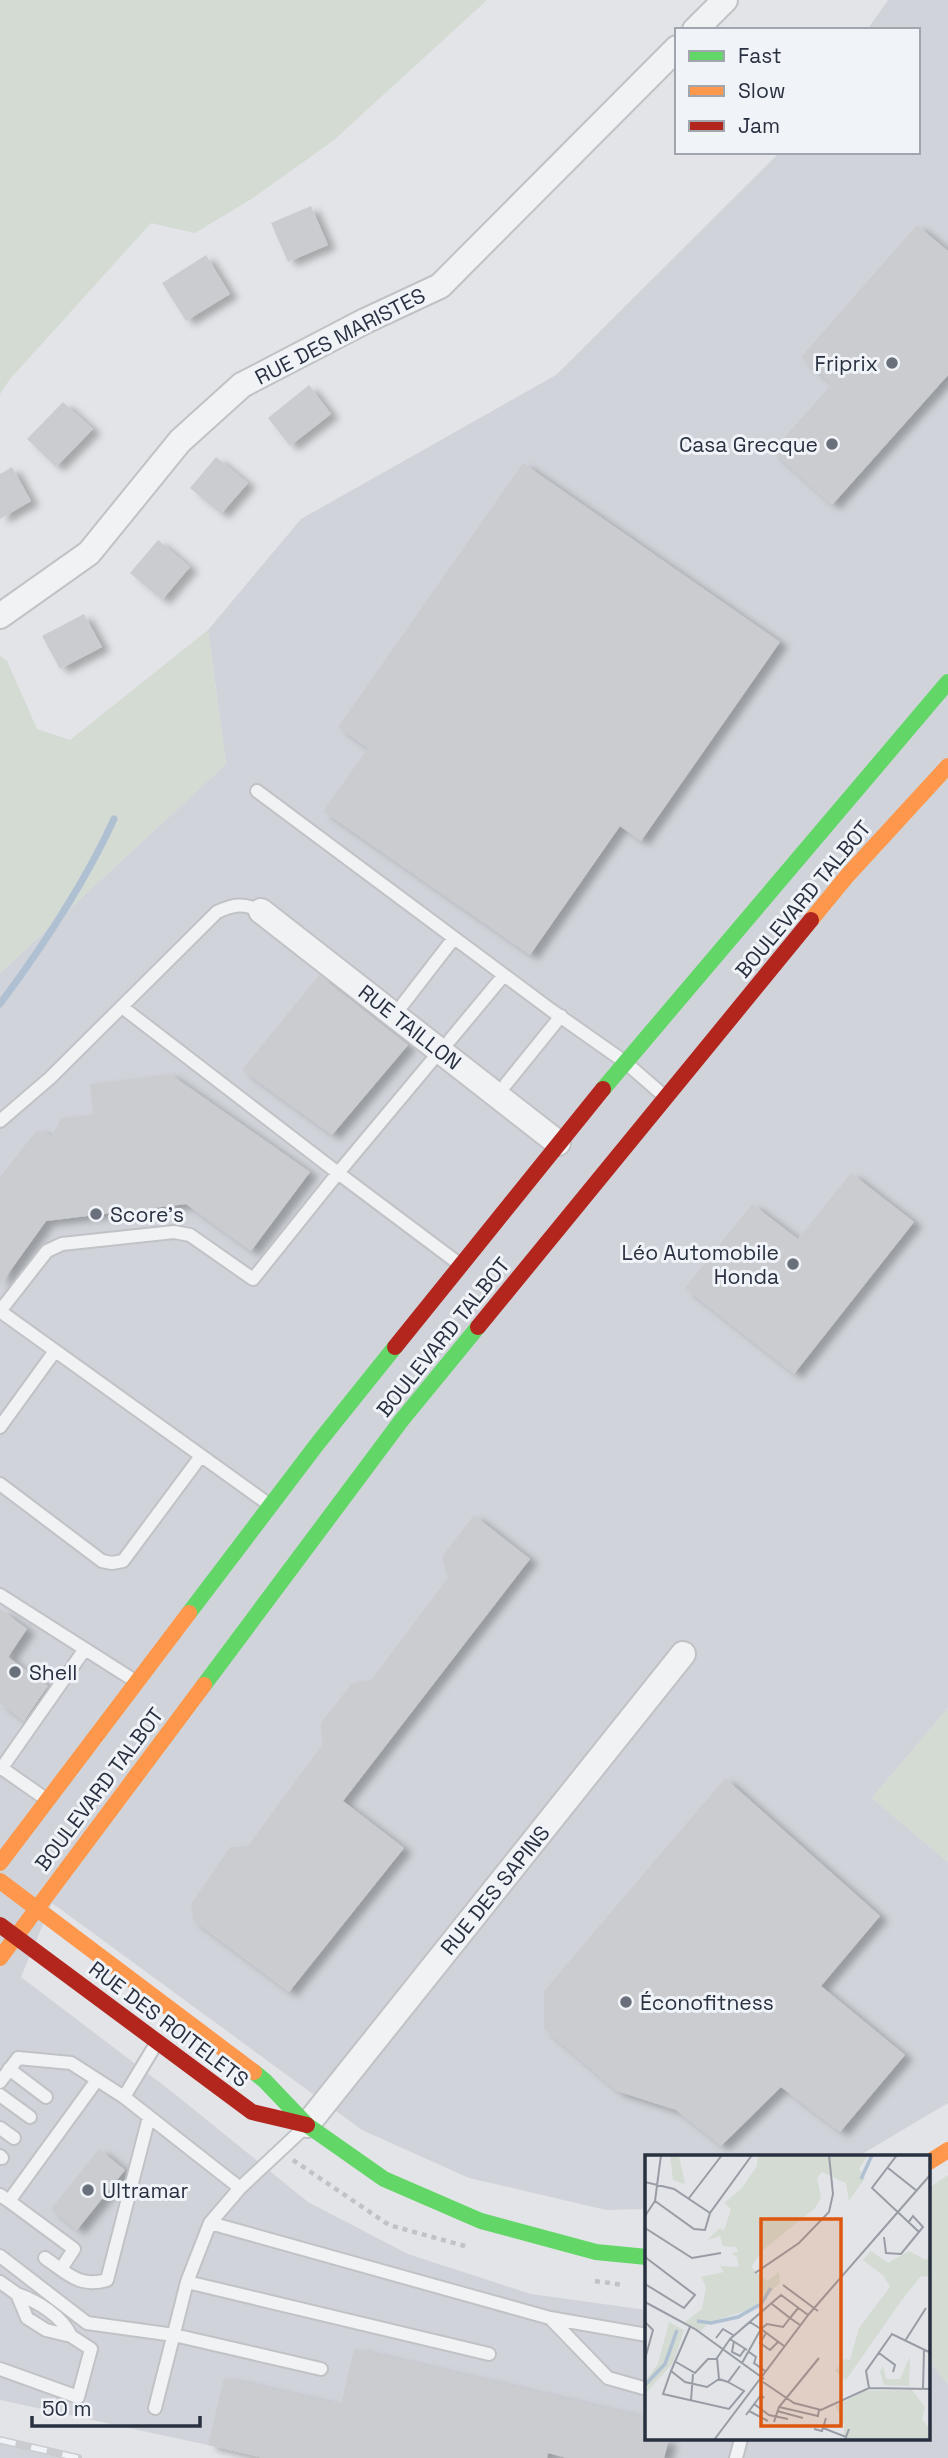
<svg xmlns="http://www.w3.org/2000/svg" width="948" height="2458" viewBox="0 0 948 2458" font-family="'Space Grotesk',sans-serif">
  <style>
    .built { fill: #d0d4da }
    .green { fill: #d3dbd2 }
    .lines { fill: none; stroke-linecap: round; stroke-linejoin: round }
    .stream { stroke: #b0c0d3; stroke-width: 7 }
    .building { fill: #cacccf; filter: url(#shadow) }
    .lane-casing { stroke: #c0c2c5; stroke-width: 16 }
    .street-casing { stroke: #c0c2c5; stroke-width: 28 }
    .path { stroke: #c1c2c7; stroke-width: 4.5; stroke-dasharray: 5 5; stroke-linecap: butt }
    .lane { stroke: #f1f2f4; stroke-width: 12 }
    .street { stroke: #f1f2f4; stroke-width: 24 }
    .fast { stroke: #63d668; stroke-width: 16 }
    .slow { stroke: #ff974d; stroke-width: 16 }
    .jam { stroke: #b3261e; stroke-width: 16 }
    .rail-casing { stroke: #cacccf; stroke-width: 8 }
    .rail { stroke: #f0f3f7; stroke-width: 5; stroke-dasharray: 16; stroke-linecap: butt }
    .poi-dot { fill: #6a707b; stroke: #f0f3f7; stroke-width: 2.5 }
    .labels { text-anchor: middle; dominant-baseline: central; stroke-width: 6; stroke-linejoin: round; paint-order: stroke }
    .street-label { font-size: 21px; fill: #293141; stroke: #f0f3f7 }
    .poi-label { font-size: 21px; fill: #293141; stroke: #f0f3f7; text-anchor: start }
    .inset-river { fill: none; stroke: #b0c0d3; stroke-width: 3.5 }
    .inset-road { fill: none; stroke: #989ca5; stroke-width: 2 }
    .view { fill: #de570f; fill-opacity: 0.15; stroke: #de570f; stroke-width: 3.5 }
    .inset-edge { fill: none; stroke: #293141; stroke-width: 3.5 }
  </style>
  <defs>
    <filter id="shadow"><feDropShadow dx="8" dy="4.5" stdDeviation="3.5" flood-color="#0004"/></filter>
  </defs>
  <rect width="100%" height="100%" fill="#e2e4e7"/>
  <!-- built -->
  <path class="built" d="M 888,0 L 948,0 L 948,1708 L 872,1798 L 948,1862 L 948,2103 L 857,2157 L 647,2157 L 647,2209 L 606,2210 L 469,2178 L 362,2130 L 52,1903 L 21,1977 L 171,2091 L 308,2202 L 408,2254 L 531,2294 L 647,2310 L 647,2439 L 929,2439 L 929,2361 L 948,2384 L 948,2458 L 268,2458 L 0,2400 L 0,973 L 226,764 L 208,630 L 301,519 L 556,375 L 780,152 L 918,152 L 918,30 L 867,30 Z
    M 0,2440 L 78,2458 L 0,2458 Z"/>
  <!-- green -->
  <path class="green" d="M 0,0 L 487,0 L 334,140 L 253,198 L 195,233 L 151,223 L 10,379 L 0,394 Z
    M 208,630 L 226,764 L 0,973 L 0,656 L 7,661 L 37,729 L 70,740 Z
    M 948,1708 L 948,1862 L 872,1798 Z
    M 948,2175 L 948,2384 L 929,2361 L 929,2188 Z"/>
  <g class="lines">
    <!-- stream -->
    <path class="stream" d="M 0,1004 C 43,946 84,885 114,819"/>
  </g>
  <!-- building -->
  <path class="building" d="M 311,206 L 328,245 L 288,262 L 271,223 Z
    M 917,225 L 948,251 L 948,375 L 832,505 L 772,451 L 832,384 L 801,357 Z
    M 206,255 L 230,294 L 186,321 L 162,283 Z
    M 309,385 L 331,414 L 290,446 L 268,418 Z
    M 63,402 L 93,429 L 56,467 L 27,439 Z
    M 216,457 L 248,483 L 221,514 L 190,488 Z
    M 523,463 L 780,642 L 641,841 L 620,826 L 530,955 L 323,811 L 368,748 L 338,727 Z
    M 12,467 L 31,501 L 0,519 L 0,474 Z
    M 158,540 L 190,567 L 162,600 L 130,573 Z
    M 84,614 L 102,647 L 60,669 L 42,636 Z
    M 319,975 L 408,1045 L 332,1135 L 242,1070 Z
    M 170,1074 L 310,1172 L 251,1251 L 186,1204 L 46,1221 L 0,1285 L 0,1177 L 37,1130 L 52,1136 L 61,1118 L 93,1115 L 90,1084 Z
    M 851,1173 L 914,1222 L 794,1374 L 685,1288 L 752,1204 L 798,1239 Z
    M 474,1515 L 530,1559 L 343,1801 L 404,1848 L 289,1992 L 193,1920 L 191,1904 L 230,1847 L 247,1847 L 322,1745 L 321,1723 L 352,1683 L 371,1680 L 448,1578 L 442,1557 Z
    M 0,1609 L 27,1629 L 8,1657 L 48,1686 L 24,1721 L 0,1703 Z
    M 725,1778 L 880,1916 L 821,1986 L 905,2055 L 840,2132 L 781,2087 L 721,2146 L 676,2110 L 617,2091 L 544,2029 L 544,1991 Z
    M 99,2149 L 125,2170 L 77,2230 L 51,2209 Z
    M 354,2349 L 647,2418 L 647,2439 L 669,2439 L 664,2458 L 567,2458 L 548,2453 L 547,2458 L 264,2458 L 208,2445 L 224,2378 L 341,2405 Z"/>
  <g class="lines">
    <!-- lane casing -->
    <g class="lane-casing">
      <path id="lane" d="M 257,791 L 551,1010 L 625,1062 L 663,1095
        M 403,1004 L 454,938
        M 122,1007 L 338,1173 L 440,1051
        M 450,1040 L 504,975
        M 506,1084 L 561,1016
        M 0,1121 L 50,1078 L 217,912 C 234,904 244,903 261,911
        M 0,1427 L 55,1351
        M 0,1484 L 102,1561 L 112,1563 L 123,1561 L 201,1456
        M 267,1503 L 0,1311 L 47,1251 L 62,1244 L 174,1232 L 190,1235 L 253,1279 L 338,1173 L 458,1263
        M 0,1595 L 132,1679
        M 0,1767 L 43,1797
        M 1,1769 L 85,1649
        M 156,2044 L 124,2097 L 240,2188
        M 9,2069 L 46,2097
        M 0,2082 L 18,2058 L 71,2063 L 124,2097
        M 0,2095 L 30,2117
        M 0,2128 L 14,2138
        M 0,2156 L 2,2158
        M 0,2195 L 9,2201 L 97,2080
        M 9,2201 L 74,2249 L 61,2269
        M 210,2223 L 550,2318 L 647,2335
        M 0,2256 L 87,2323 L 174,2335 L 321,2369
        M 45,2258 C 67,2273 79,2288 107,2280 L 149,2117
        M 0,2282 L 17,2294 L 27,2318 L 46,2330 L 71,2336 L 91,2349 L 78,2397 L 0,2369
        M 187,2282 L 489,2354
        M 17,2294 C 37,2301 62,2316 71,2336
        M 550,2318 L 608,2378 L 647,2389
        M 155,2408 L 187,2282 L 210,2223 L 240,2188 L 304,2128
        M 736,2458 L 741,2439"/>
    </g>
    <!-- street casing -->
    <g class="street-casing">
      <path id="street" d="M 695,30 L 725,0
        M 0,616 L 89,553 L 180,441 L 242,385 L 365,321 L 440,286 L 677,48
        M 261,911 L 558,1143
        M 307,2125 L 683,1654"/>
    </g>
    <!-- path -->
    <path class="path" d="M 293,2160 L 389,2225 L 465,2246
      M 595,2281 L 624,2285"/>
    <!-- lane -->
    <use href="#lane" class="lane"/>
    <!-- street -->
    <use href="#street" class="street"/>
    <!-- fast -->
    <path class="fast" d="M 603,1089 L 948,682
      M 189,1613 L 318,1443 L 395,1347
      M 204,1685 L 401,1421 L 478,1327
      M 254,2072 L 265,2081 L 307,2125 L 384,2179 L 481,2221 L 596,2252 L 647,2257"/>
    <!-- slow -->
    <path class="slow" d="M 811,920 L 847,876 L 948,766
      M 0,1863 L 189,1613
      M 0,1881 L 254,2072
      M 0,1958 L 204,1685
      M 929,2162 L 948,2150"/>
    <!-- jam -->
    <path class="jam" d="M 478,1327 L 811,920
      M 395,1347 L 603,1089
      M 0,1925 L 252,2112 L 307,2125"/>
    <!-- rail casing -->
    <g class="rail-casing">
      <path id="rail" d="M 0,2440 L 78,2458"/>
    </g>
    <!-- rail -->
    <use href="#rail" class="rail"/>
  </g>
  <!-- markers -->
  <g class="poi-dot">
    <circle cx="892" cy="363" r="7"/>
    <circle cx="832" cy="444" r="7"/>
    <circle cx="96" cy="1214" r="7"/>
    <circle cx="793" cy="1264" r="7"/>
    <circle cx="15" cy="1672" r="7"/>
    <circle cx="626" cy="2002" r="7"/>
    <circle cx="88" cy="2190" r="7"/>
  </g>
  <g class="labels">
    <!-- street labels -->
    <g class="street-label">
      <text transform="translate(340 336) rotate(-27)">RUE DES MARISTES</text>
      <text transform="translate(803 899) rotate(-50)">BOULEVARD TALBOT</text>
      <text transform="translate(410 1027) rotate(38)">RUE TAILLON</text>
      <text transform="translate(443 1337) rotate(-51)">BOULEVARD TALBOT</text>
      <text transform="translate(99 1789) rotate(-53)">BOULEVARD TALBOT</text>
      <text transform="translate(495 1890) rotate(-51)">RUE DES SAPINS</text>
      <text transform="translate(169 2024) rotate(37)">RUE DES ROITELETS</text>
    </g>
    <!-- poi labels -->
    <g class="poi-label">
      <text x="878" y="363" text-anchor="end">Friprix</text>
      <text x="818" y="444" text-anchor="end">Casa Grecque</text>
      <text x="110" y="1214">Score's</text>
      <text x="779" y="1252" text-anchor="end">Léo Automobile<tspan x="779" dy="24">Honda</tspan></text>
      <text x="29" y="1672">Shell</text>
      <text x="640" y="2002">Éconofitness</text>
      <text x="102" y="2190">Ultramar</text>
    </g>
  </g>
  <!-- overview -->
  <g transform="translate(645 2155)">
    <rect width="285" height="285" fill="#e2e4e7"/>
    <path d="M 25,0 L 34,1 L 40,29 L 28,25 ZM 113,0 L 223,0 L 214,14 L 220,23 L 204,46 L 201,28 L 177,17 L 172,23 L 176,43 L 170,53 L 117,96 L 106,112 L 122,126 L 134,117 L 135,128 L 107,154 L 64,167 L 55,177 L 39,168 L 57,154 L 61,132 L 56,122 L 79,117 L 75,111 L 94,112 L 92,102 L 86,98 L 93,97 L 91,92 L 78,91 L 75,81 L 62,85 L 75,73 L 79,76 L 86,54 L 79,48 L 96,34 L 112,11 ZM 226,96 L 243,108 L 264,96 L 281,105 L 285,100 L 285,122 L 276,121 L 256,146 L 201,225 L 190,216 L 200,204 L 205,205 L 214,173 L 245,132 L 238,120 L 218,105 ZM 24,167 L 39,175 L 28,208 L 0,239 L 0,226 L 13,209 ZM 265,202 L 264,231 L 239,230 L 235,217 L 238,211 L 241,224 L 255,224 ZM 267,235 L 280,252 L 277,264 L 285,275 L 285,285 L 199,284 L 199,269 L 190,251 L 220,236 Z" fill="#d3dbd2"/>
    <path class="inset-river" d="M 216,24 L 227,0M 52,166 L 66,168 L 93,162 L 116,149 L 126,133M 0,230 L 20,209 L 32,175"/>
    <path class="inset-road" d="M 252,0 L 227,33 L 274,77M 243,13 L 272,36M 0,27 L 29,34 L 65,58M 44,43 L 77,0M 10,46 L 49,74 L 60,75 L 65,58 L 107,0M 0,61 L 10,46 L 16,0M 0,73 L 47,103 L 76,98M 239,82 L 241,98 L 256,99 L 278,72 L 268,61 L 263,68M 0,102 L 50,140 L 39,153 L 0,129M 110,118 L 154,88 L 184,57 L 188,39 L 184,0M 138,130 L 173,156M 0,147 L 50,174 L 119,224M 127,149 L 145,163 L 154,152M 0,167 L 8,175 L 0,204M 105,167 L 116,174 L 122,169 L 138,172 L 145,163 L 155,170M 45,172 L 26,216 L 40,227 L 62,232 L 74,224M 121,178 L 115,188 L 125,195 L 133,187M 71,183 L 78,174 L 88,180M 85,184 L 136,140 L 163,160M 89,186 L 87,197 L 95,201 L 100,194M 260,186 L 281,153M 104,197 L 111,202 L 109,208 L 120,216M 234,198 L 250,210 L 248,217M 31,207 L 50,218 L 63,204 L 72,204M 97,208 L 116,174 L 139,191M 95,211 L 83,227 L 74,224 L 72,203 L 85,184 L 102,195M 26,216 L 18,239 L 84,254 L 99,236 L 83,227M 118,227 L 149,248 L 176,255 L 224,233 L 286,234M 224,233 L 221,216 L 247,179 L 286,198M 278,233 L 279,195M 46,245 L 48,219M 109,249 L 124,260 L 143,264M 134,252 L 173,261 L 174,255M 104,256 L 123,266M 132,256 L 158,263M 101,260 L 116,240 L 119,243M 129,267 L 134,252 L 174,203M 178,273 L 201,282 L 204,274M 169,274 L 177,276 L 181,263M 69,285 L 164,159 L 286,19"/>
    <path class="view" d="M 116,64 L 196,64 L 196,271 L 116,271 Z"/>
    <rect width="285" height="285" class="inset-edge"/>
  </g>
  <!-- legend -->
  <rect x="675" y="28" width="245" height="126" fill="#f0f3f7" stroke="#a0a5ae" stroke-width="2"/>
  <rect x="689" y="51" width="35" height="10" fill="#63d668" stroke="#a0a5ae" stroke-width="2"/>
  <text x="738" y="63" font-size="21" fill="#293141">Fast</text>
  <rect x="689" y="86" width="35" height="10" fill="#ff974d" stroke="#a0a5ae" stroke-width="2"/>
  <text x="738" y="98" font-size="21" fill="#293141">Slow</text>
  <rect x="689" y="121" width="35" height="10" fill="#b3261e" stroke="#a0a5ae" stroke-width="2"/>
  <text x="738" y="133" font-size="21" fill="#293141">Jam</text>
  <!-- scale -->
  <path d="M32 2416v10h168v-10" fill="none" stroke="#293141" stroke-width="3.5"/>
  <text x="42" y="2416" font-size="21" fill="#293141" stroke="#f0f3f7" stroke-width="5" paint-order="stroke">50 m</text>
</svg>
